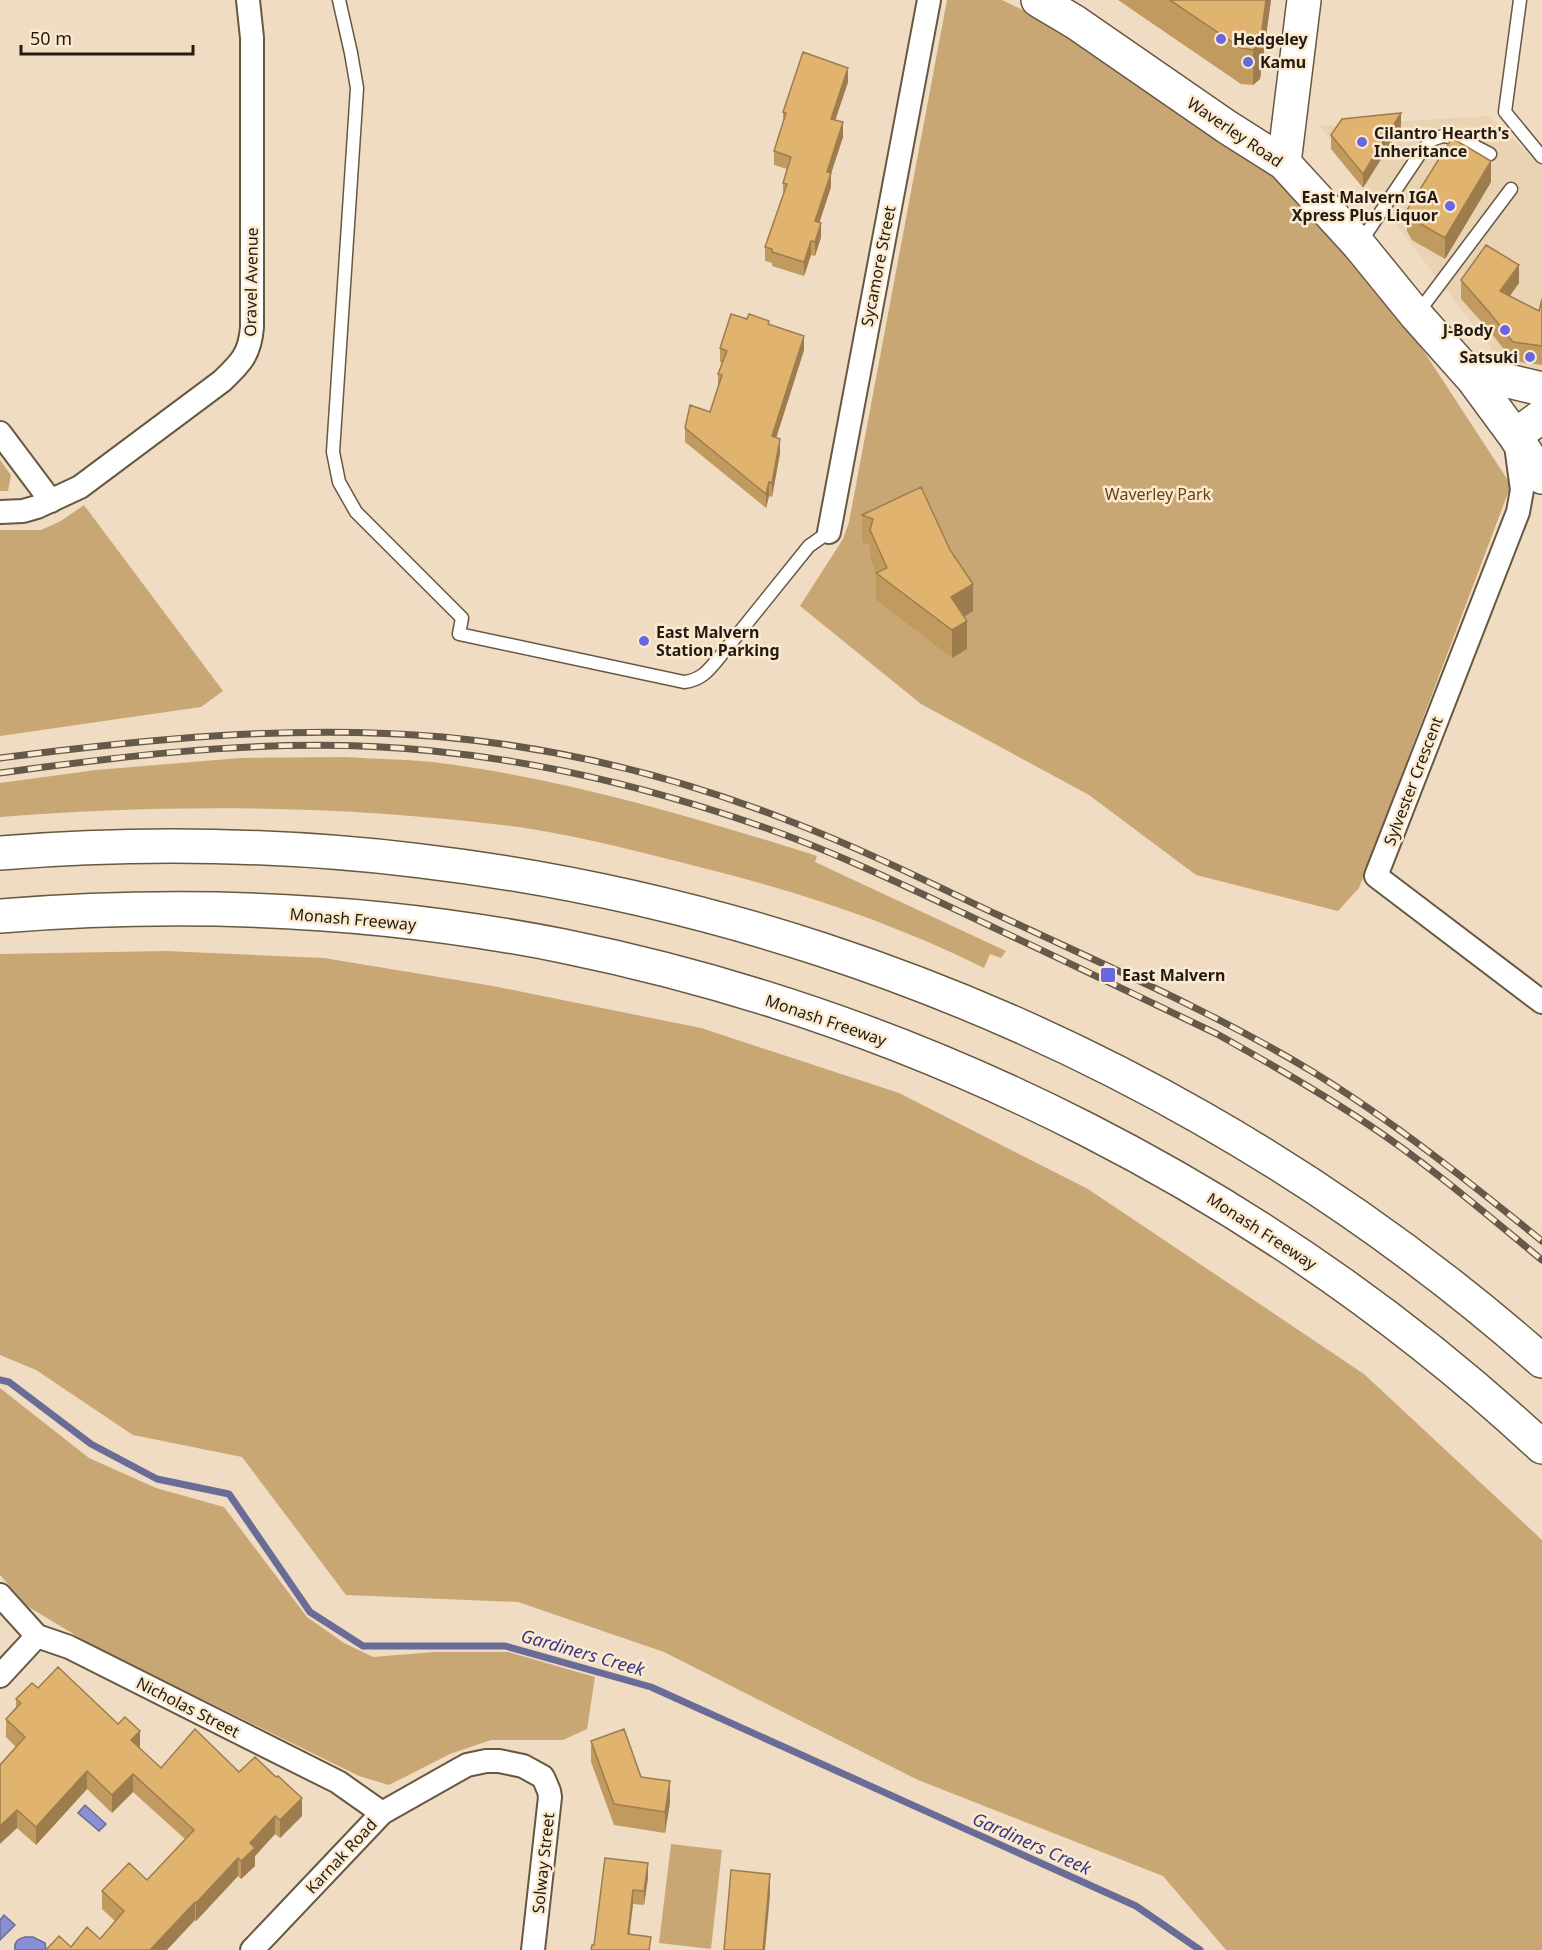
<svg xmlns="http://www.w3.org/2000/svg" width="1542" height="1950" viewBox="0 0 1542 1950" font-family="'Noto Sans',sans-serif">
  <style>
    .built { fill: #ead3b3 }
    .green { fill: #c9a775 }
    .water { fill: #898fd2; stroke: #6a6c98; stroke-width: 1.5 }
    .lines { fill: none; stroke-linecap: round; stroke-linejoin: round }
    .stream { stroke: #6a6c98; stroke-width: 7 }
    .lane-casing { stroke: #675841; stroke-width: 15 }
    .street-casing { stroke: #675841; stroke-width: 26 }
    .secondary-casing { stroke: #675841; stroke-width: 36 }
    .highway-casing { stroke: #675841; stroke-width: 36 }
    .lane { stroke: #fff; stroke-width: 12 }
    .street { stroke: #fff; stroke-width: 22 }
    .secondary { stroke: #fff; stroke-width: 33 }
    .highway { stroke: #fff; stroke-width: 33 }
    .rail-casing { stroke: #64594b; stroke-width: 7 }
    .rail { stroke: #fcead0; stroke-width: 4.5; stroke-dasharray: 14; stroke-linecap: butt }
    .wall { fill: #c19a5f }
    .shaded-wall { fill: #9d7d4e }
    .building { fill: #e0b36f; stroke: #9d7d4e; stroke-width: 1.5 }
    .poi-dot { fill: #6867e0; stroke: #fcead0; stroke-width: 2 }
    .labels { text-anchor: middle; dominant-baseline: central; stroke-width: 5; stroke-linejoin: round; paint-order: stroke }
    .poi-label { font-size: 16px; font-weight: bold; fill: #221b12; stroke: #fcead0; text-anchor: start }
    .street-label { font-size: 16px; fill: #221b12; stroke: #fcead0 }
    .park-label { font-size: 16px; fill: #63450f; stroke: #fcead0 }
    .water-label { font-size: 18px; font-style: italic; fill: #393787; stroke: #fcead0 }
  </style>
  <rect width="100%" height="100%" fill="#efdcc3"/>
  <!-- built -->
  <path class="built" d="M 1489,116 L 1542,167 L 1542,374 L 1508,370 L 1320,126 Z"/>
  <!-- green -->
  <path class="green" d="M 947,0 L 1002,0 L 1070,33 L 1277,175 L 1408,327 L 1511,485 L 1359,888 L 1338,911 L 1196,875 L 1089,795 L 921,704 L 800,606 L 843,539 L 849,522 Z
    M 0,460 L 11,475 L 8,491 L 0,491 Z
    M 84,505 L 223,691 L 201,707 L 0,736 L 0,530 L 41,530 L 61,521 Z
    M 345,757 C 374,759 403,759 432,762 C 563,778 690,816 817,856 L 815,862 L 1006,951 L 1001,958 L 990,954 L 984,968 C 894,923 800,892 703,868 C 644,853 585,837 525,828 C 352,805 174,803 0,817 L 0,783 L 96,770 L 240,758 Z
    M 166,951 L 324,958 L 493,986 L 701,1028 L 899,1093 L 1088,1189 L 1364,1374 L 1542,1540 L 1542,1950 L 1226,1950 L 1163,1876 L 918,1780 L 664,1652 L 518,1602 L 346,1595 L 242,1457 L 133,1435 L 36,1370 L 0,1355 L 0,954 Z
    M 0,1388 L 89,1458 L 156,1488 L 224,1507 L 307,1617 L 344,1643 L 373,1657 L 434,1652 L 508,1652 L 595,1677 L 587,1729 L 563,1740 L 491,1740 L 450,1754 L 389,1785 L 359,1776 L 90,1644 L 27,1606 L 0,1575 Z
    M 671,1844 L 722,1850 L 711,1949 L 659,1943 Z"/>
  <!-- water -->
  <path class="water" d="M 85,1805 L 106,1824 L 99,1831 L 78,1813 Z
    M 4,1915 L 15,1925 L 0,1940 L 0,1920 Z
    M 25,1937 L 33,1937 L 45,1943 L 46,1950 L 15,1950 C 14,1942 17,1939 25,1937 Z"/>
  <g class="lines">
    <!-- stream -->
    <path class="stream" d="M 0,1380 L 9,1382 L 91,1444 L 157,1479 L 229,1494 L 310,1612 L 363,1646 L 505,1646 L 651,1687 L 1136,1906 L 1200,1950"/>
    <!-- lane casing -->
    <g class="lane-casing">
      <path id="lane" d="M 339,0 L 351,53 L 357,88 L 333,452 L 339,482 L 356,512 L 462,618 L 459,634 L 684,682 C 701,680 708,671 718,659 L 809,546 L 829,532
        M 1520,0 L 1505,112 L 1542,157
        M 1360,243 L 1419,155 L 1431,140 L 1443,136 L 1459,138 L 1490,154
        M 1417,314 L 1511,189"/>
    </g>
    <!-- street casing -->
    <g class="street-casing">
      <path id="street" d="M 0,433 L 51,501
        M 1516,445 L 1522,490 L 1518,512 L 1376,876 L 1542,1002
        M 0,512 L 23,511 L 37,507 L 80,487 L 222,381 C 241,363 250,354 252,327 L 252,38 L 248,0
        M 829,532 L 929,0
        M 0,1595 L 37,1636
        M 0,1676 L 37,1636 L 69,1647 L 338,1782 L 382,1813
        M 252,1950 L 382,1813 L 458,1770 L 467,1765 L 486,1761 L 499,1761 L 523,1766 L 543,1777 L 549,1791 L 550,1797 L 533,1950"/>
    </g>
    <!-- secondary casing -->
    <g class="secondary-casing">
      <path id="secondary" d="M 1038,0 L 1075,22 L 1227,127 L 1284,163 L 1359,245 L 1416,315 L 1473,379 L 1515,436 L 1542,477
        M 1284,163 L 1304,0
        M 1473,379 L 1504,380 L 1542,389
        M 1515,436 L 1542,416"/>
    </g>
    <!-- highway casing -->
    <g class="highway-casing">
      <path id="highway" d="M 0,853 C 561,807 1119,988 1542,1361
        M 0,916 C 187,901 378,909 563,946 C 926,1020 1270,1194 1542,1447"/>
    </g>
    <!-- lane -->
    <use href="#lane" class="lane"/>
    <!-- street -->
    <use href="#street" class="street"/>
    <!-- secondary -->
    <use href="#secondary" class="secondary"/>
    <!-- highway -->
    <use href="#highway" class="highway"/>
    <!-- rail casing -->
    <g class="rail-casing">
      <path id="rail" d="M 0,758 C 147,739 295,724 443,737 C 561,748 681,778 792,822 C 862,849 930,883 998,915 C 1104,965 1212,1011 1313,1072 C 1394,1122 1468,1181 1542,1241
        M 0,773 C 144,753 288,736 433,751 C 546,762 657,790 763,827 C 832,851 897,882 963,913 C 1048,953 1132,993 1217,1034 C 1267,1062 1318,1091 1366,1123 C 1428,1164 1485,1213 1542,1260"/>
    </g>
    <!-- rail -->
    <use href="#rail" class="rail"/>
  </g>
  <!-- wall -->
  <path class="wall" d="M 1118,0 L 1271,0 L 1260,79 L 1253,85 L 1241,84 Z
    M 848,82 L 835,120 L 843,137 L 831,173 L 831,187 L 819,223 L 821,237 L 815,256 L 811,255 L 804,276 L 772,266 L 772,263 L 765,261 L 765,247 L 783,196 L 783,183 L 787,169 L 774,165 L 774,151 L 783,123 L 783,112 Z
    M 1401,127 L 1363,188 L 1331,149 L 1331,135 Z
    M 1491,182 L 1445,259 L 1412,240 L 1407,231 L 1407,210 Z
    M 1461,280 L 1519,283 L 1510,296 L 1539,311 L 1542,299 L 1542,365 L 1513,361 L 1489,330 L 1461,299 Z
    M 747,319 L 769,324 L 804,350 L 776,438 L 780,453 L 772,497 L 769,496 L 766,508 L 685,442 L 685,428 L 710,412 L 718,387 L 718,374 L 722,363 L 720,362 L 720,348 Z
    M 921,487 L 973,611 L 964,617 L 967,649 L 952,658 L 876,600 L 876,573 L 870,557 L 870,545 L 862,542 L 862,515 Z
    M 38,1688 L 140,1748 L 161,1768 L 239,1772 L 302,1816 L 280,1838 L 275,1834 L 255,1856 L 255,1866 L 241,1879 L 238,1876 L 196,1921 L 195,1920 L 71,1947 L 100,1939 L 115,1921 L 102,1909 L 102,1891 L 147,1880 L 185,1839 L 133,1792 L 112,1813 L 87,1789 L 36,1845 L 17,1828 L 16,1747 L 6,1737 L 6,1719 L 16,1707 L 16,1699 Z
    M 591,1741 L 641,1777 L 670,1802 L 665,1833 L 614,1825 L 591,1762 Z
    M 605,1858 L 648,1878 L 644,1905 L 633,1904 L 629,1934 L 651,1950 L 594,1945 Z"/>
  <!-- shaded-wall -->
  <path class="shaded-wall" d="M 1266,0 L 1271,0 L 1260,79 L 1253,85 L 1253,50 Z
    M 848,68 L 848,82 L 831,133 L 831,119 Z
    M 1401,113 L 1401,127 L 1363,188 L 1363,174 Z
    M 843,122 L 843,137 L 827,186 L 827,172 Z
    M 1491,161 L 1491,182 L 1445,259 L 1445,238 Z
    M 831,173 L 831,187 L 815,236 L 815,221 Z
    M 821,223 L 821,237 L 815,256 L 815,242 Z
    M 811,241 L 811,255 L 804,276 L 804,262 Z
    M 1519,265 L 1519,283 L 1500,309 L 1500,291 Z
    M 804,336 L 804,350 L 772,451 L 772,436 Z
    M 780,439 L 780,453 L 772,497 L 772,483 Z
    M 769,482 L 769,496 L 766,508 L 766,494 Z
    M 973,584 L 973,611 L 951,625 L 951,597 Z
    M 967,621 L 967,649 L 952,658 L 952,630 Z
    M 140,1731 L 140,1749 L 131,1740 Z
    M 87,1771 L 87,1789 L 36,1845 L 36,1827 Z
    M 133,1774 L 133,1792 L 112,1813 L 112,1795 Z
    M 670,1781 L 670,1802 L 665,1833 L 665,1812 Z
    M 302,1798 L 302,1816 L 280,1838 L 280,1820 Z
    M 17,1810 L 17,1828 L 0,1844 L 0,1826 Z
    M 275,1816 L 275,1834 L 255,1856 L 255,1866 L 241,1879 L 241,1861 L 250,1843 Z
    M 238,1858 L 238,1876 L 196,1921 L 196,1903 Z
    M 648,1863 L 648,1878 L 644,1905 L 644,1891 Z
    M 770,1874 L 770,1895 L 765,1950 L 763,1950 Z
    M 633,1890 L 633,1904 L 628,1948 L 628,1934 Z
    M 195,1902 L 195,1920 L 167,1950 L 150,1950 Z"/>
  <!-- building -->
  <path class="building" d="M 1170,0 L 1266,0 L 1260,44 L 1253,50 L 1241,48 Z
    M 803,52 L 848,68 L 831,119 L 843,122 L 827,172 L 831,173 L 815,221 L 821,223 L 815,242 L 811,241 L 804,262 L 772,252 L 772,249 L 765,247 L 787,184 L 783,183 L 791,157 L 774,151 L 786,113 L 783,112 Z
    M 1401,113 L 1363,174 L 1331,135 L 1342,119 Z
    M 1452,138 L 1491,161 L 1445,238 L 1412,219 L 1407,210 Z
    M 1486,245 L 1519,265 L 1500,291 L 1539,311 L 1542,299 L 1542,346 L 1513,342 L 1489,312 L 1461,280 Z
    M 731,314 L 747,319 L 749,314 L 769,321 L 768,324 L 804,336 L 772,436 L 780,439 L 772,483 L 769,482 L 766,494 L 685,428 L 690,405 L 710,412 L 722,375 L 718,374 L 727,351 L 720,348 Z
    M 921,487 L 950,550 L 973,584 L 951,597 L 967,621 L 952,630 L 876,573 L 887,568 L 870,530 L 873,519 L 862,515 Z
    M 58,1667 L 118,1724 L 125,1717 L 140,1731 L 131,1740 L 161,1768 L 195,1729 L 239,1772 L 255,1757 L 276,1777 L 278,1776 L 302,1798 L 280,1820 L 275,1816 L 250,1843 L 255,1848 L 241,1861 L 238,1858 L 196,1903 L 195,1902 L 150,1950 L 46,1950 L 59,1936 L 71,1947 L 87,1927 L 100,1939 L 124,1911 L 102,1891 L 129,1863 L 147,1880 L 194,1830 L 133,1774 L 112,1795 L 87,1771 L 36,1827 L 17,1810 L 0,1826 L 0,1765 L 25,1737 L 6,1719 L 21,1703 L 16,1699 L 32,1683 L 38,1688 Z
    M 624,1729 L 641,1777 L 670,1781 L 665,1812 L 614,1804 L 591,1741 Z
    M 605,1858 L 648,1863 L 644,1891 L 633,1890 L 628,1934 L 651,1937 L 649,1950 L 591,1950 L 592,1945 L 594,1945 Z
    M 731,1870 L 770,1874 L 763,1950 L 724,1950 Z"/>
  <!-- markers -->
  <g class="poi-dot">
    <circle cx="1221" cy="39" r="6"/>
    <circle cx="1248" cy="62" r="6"/>
    <circle cx="1362" cy="142" r="6"/>
    <circle cx="1450" cy="206" r="6"/>
    <circle cx="1505" cy="330" r="6"/>
    <circle cx="1530" cy="357" r="6"/>
    <circle cx="644" cy="641" r="6"/>
    <rect x="1100" y="967" width="16" height="16" rx="3"/>
  </g>
  <g class="labels">
    <!-- poi labels -->
    <g class="poi-label">
      <text x="1233" y="39">Hedgeley</text>
      <text x="1260" y="62">Kamu</text>
      <text x="1374" y="133">Cilantro Hearth's<tspan x="1374" dy="18">Inheritance</tspan></text>
      <text x="1438" y="197" text-anchor="end">East Malvern IGA<tspan x="1438" dy="18">Xpress Plus Liquor</tspan></text>
      <text x="1493" y="330" text-anchor="end">J-Body</text>
      <text x="1518" y="357" text-anchor="end">Satsuki</text>
      <text x="656" y="632">East Malvern<tspan x="656" dy="18">Station Parking</tspan></text>
      <text x="1122" y="975">East Malvern</text>
    </g>
    <!-- street labels -->
    <g class="street-label">
      <text transform="translate(1235 132) rotate(34)">Waverley Road</text>
      <text transform="translate(878 266) rotate(-79)">Sycamore Street</text>
      <text transform="translate(251 282) rotate(-89)">Oravel Avenue</text>
      <text transform="translate(1413 781) rotate(-69)">Sylvester Crescent</text>
      <text transform="translate(353 919) rotate(5)">Monash Freeway</text>
      <text transform="translate(826 1020) rotate(19)">Monash Freeway</text>
      <text transform="translate(1262 1231) rotate(33)">Monash Freeway</text>
      <text transform="translate(188 1707) rotate(27)">Nicholas Street</text>
      <text transform="translate(341 1856) rotate(-47)">Karnak Road</text>
      <text transform="translate(543 1863) rotate(-84)">Solway Street</text>
    </g>
    <!-- park labels -->
    <g class="park-label">
      <text x="1158" y="494">Waverley Park</text>
    </g>
    <!-- water labels -->
    <g class="water-label">
      <text transform="translate(583 1652) rotate(16)">Gardiners Creek</text>
      <text transform="translate(1032 1843) rotate(24)">Gardiners Creek</text>
    </g>
  </g>
  <!-- scale -->
  <path d="M21 45v9h172v-9" fill="none" stroke="#221b12" stroke-width="3"/>
  <text x="30" y="45" font-size="18" fill="#221b12" stroke="#fcead0" stroke-width="4.5" paint-order="stroke">50 m</text>
</svg>
